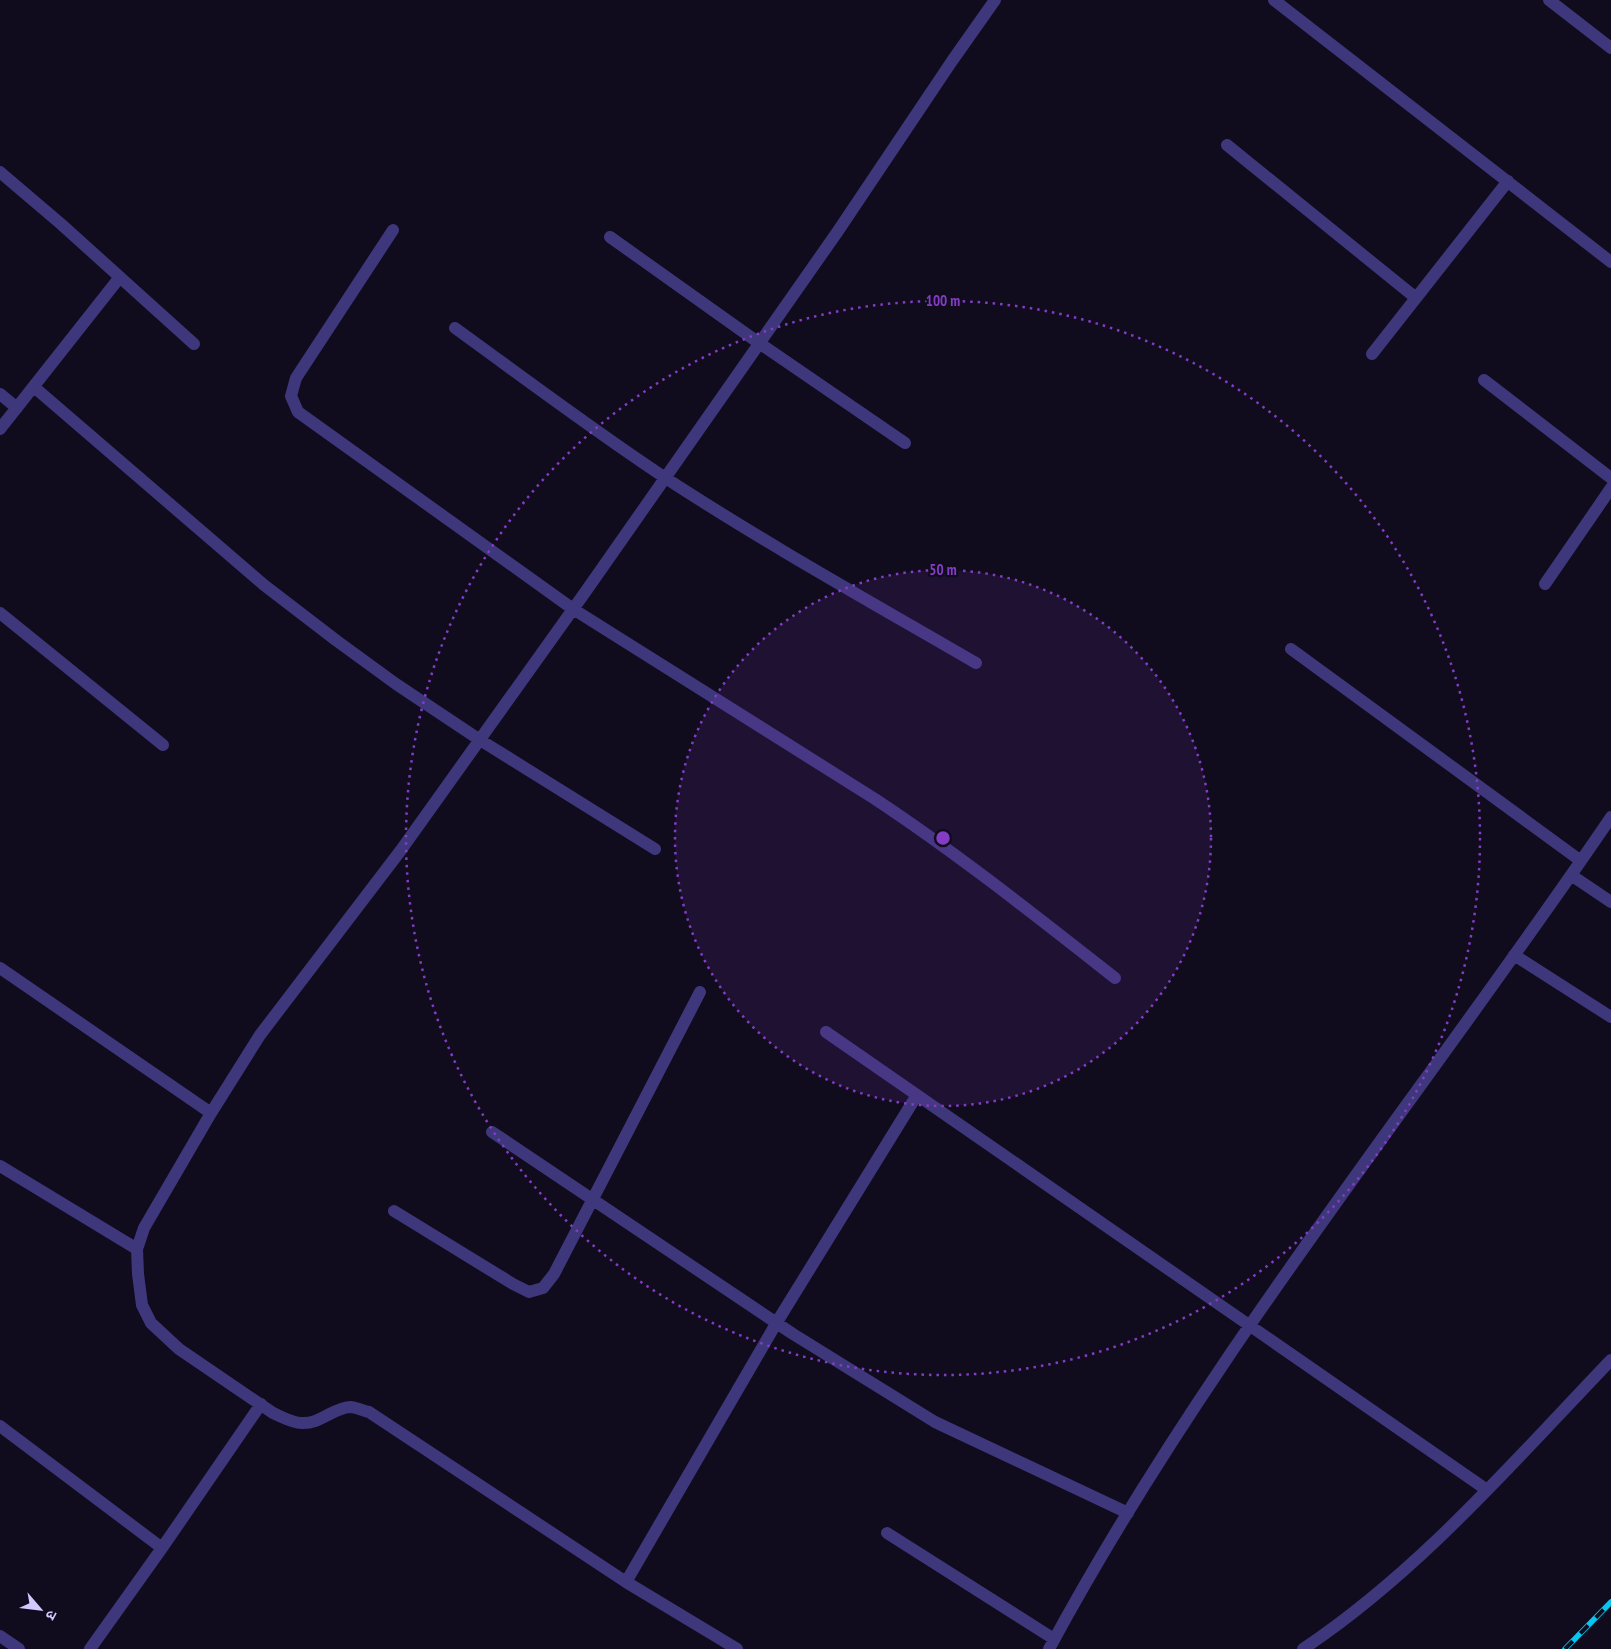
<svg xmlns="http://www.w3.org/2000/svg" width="1611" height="1649" viewBox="0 0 1611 1649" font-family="'PT Sans Narrow','Noto Sans Devanagari',sans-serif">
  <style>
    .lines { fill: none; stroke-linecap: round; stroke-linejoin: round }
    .minor { stroke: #3f377c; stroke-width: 12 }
    .rail-casing { stroke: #03c7f0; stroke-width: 5.5 }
    .rail { stroke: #100c1e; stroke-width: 4; stroke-dasharray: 11; stroke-linecap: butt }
    .ring { fill: none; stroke: #843cc5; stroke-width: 2.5; stroke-dasharray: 2.5 5 }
    .centre { fill: #843cc5; stroke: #100c1e; stroke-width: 2.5 }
    .ring-label { font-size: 15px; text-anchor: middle; font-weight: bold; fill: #843cc5; stroke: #100c1e; stroke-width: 4.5; stroke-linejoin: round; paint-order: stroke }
  </style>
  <rect width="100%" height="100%" fill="#100c1e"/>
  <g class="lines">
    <!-- minor -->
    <path class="minor" d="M 1274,0 L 1611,262
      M 1549,0 L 1611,48
      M 1227,145 L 1416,298
      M 0,172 L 61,224 L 194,344
      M 393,230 L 296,378 L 291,396 L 298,412 L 573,609 L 875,799 C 958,854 1036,916 1115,978
      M 610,237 L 759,343 L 905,443
      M 455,328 C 524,378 593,430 664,477 C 765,543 871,602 976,663
      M 1372,354 L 1508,181
      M 1484,380 L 1611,478
      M 34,387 L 264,585 L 337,641 L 396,684 L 480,740 L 655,849
      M 0,394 L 17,408
      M 0,429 L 120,277
      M 1545,584 L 1611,488
      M 0,613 L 163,745
      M 1291,649 L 1581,861
      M 1571,875 L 1611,902
      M 1514,955 L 1611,1017
      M 0,968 L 211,1113
      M 826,1032 L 1487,1490
      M 492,1132 L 793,1334 L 935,1422 L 1128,1513
      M 0,1166 L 137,1249
      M 394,1211 L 513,1284 L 529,1292 L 543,1288 L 554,1274 L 700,992
      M 0,1426 L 162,1548
      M 887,1533 L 1054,1639
      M 626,1582 L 777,1322 L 917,1095
      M 0,1636 L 19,1649
      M 90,1649 L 162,1548 L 261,1404
      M 737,1649 L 626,1582 L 369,1412 C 363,1411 356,1407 350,1407 C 333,1408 320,1424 302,1423 C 292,1423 282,1417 273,1413 L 179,1349 L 151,1323 L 142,1305 L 138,1274 L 137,1249 L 144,1228 L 211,1113 L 260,1035 L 401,850 L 586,591 L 838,231 L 952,61 L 995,0
      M 1049,1649 C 1208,1354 1423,1094 1611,817
      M 1303,1649 C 1420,1571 1514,1461 1611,1360"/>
    <!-- rail casing -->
    <g class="rail-casing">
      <path id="rail" d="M 1565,1649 L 1611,1602"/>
    </g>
    <!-- rail -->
    <use href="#rail" class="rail"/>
  </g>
  <!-- distance rings -->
  <circle cx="943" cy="838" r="268" fill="#843cc5" fill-opacity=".12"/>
  <g class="ring">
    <circle cx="943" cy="838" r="268"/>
    <circle cx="943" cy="838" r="537"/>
  </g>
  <circle cx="943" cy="838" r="8" class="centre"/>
  <g class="ring-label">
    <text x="943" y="306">100 m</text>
    <text x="943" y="575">50 m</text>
  </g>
  <!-- north arrow -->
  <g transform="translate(40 1609) rotate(118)" stroke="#100c1e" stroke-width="4" paint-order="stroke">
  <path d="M0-4L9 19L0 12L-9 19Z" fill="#d3c9fe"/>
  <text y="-8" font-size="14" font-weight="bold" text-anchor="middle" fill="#d3c9fe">उ</text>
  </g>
</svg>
